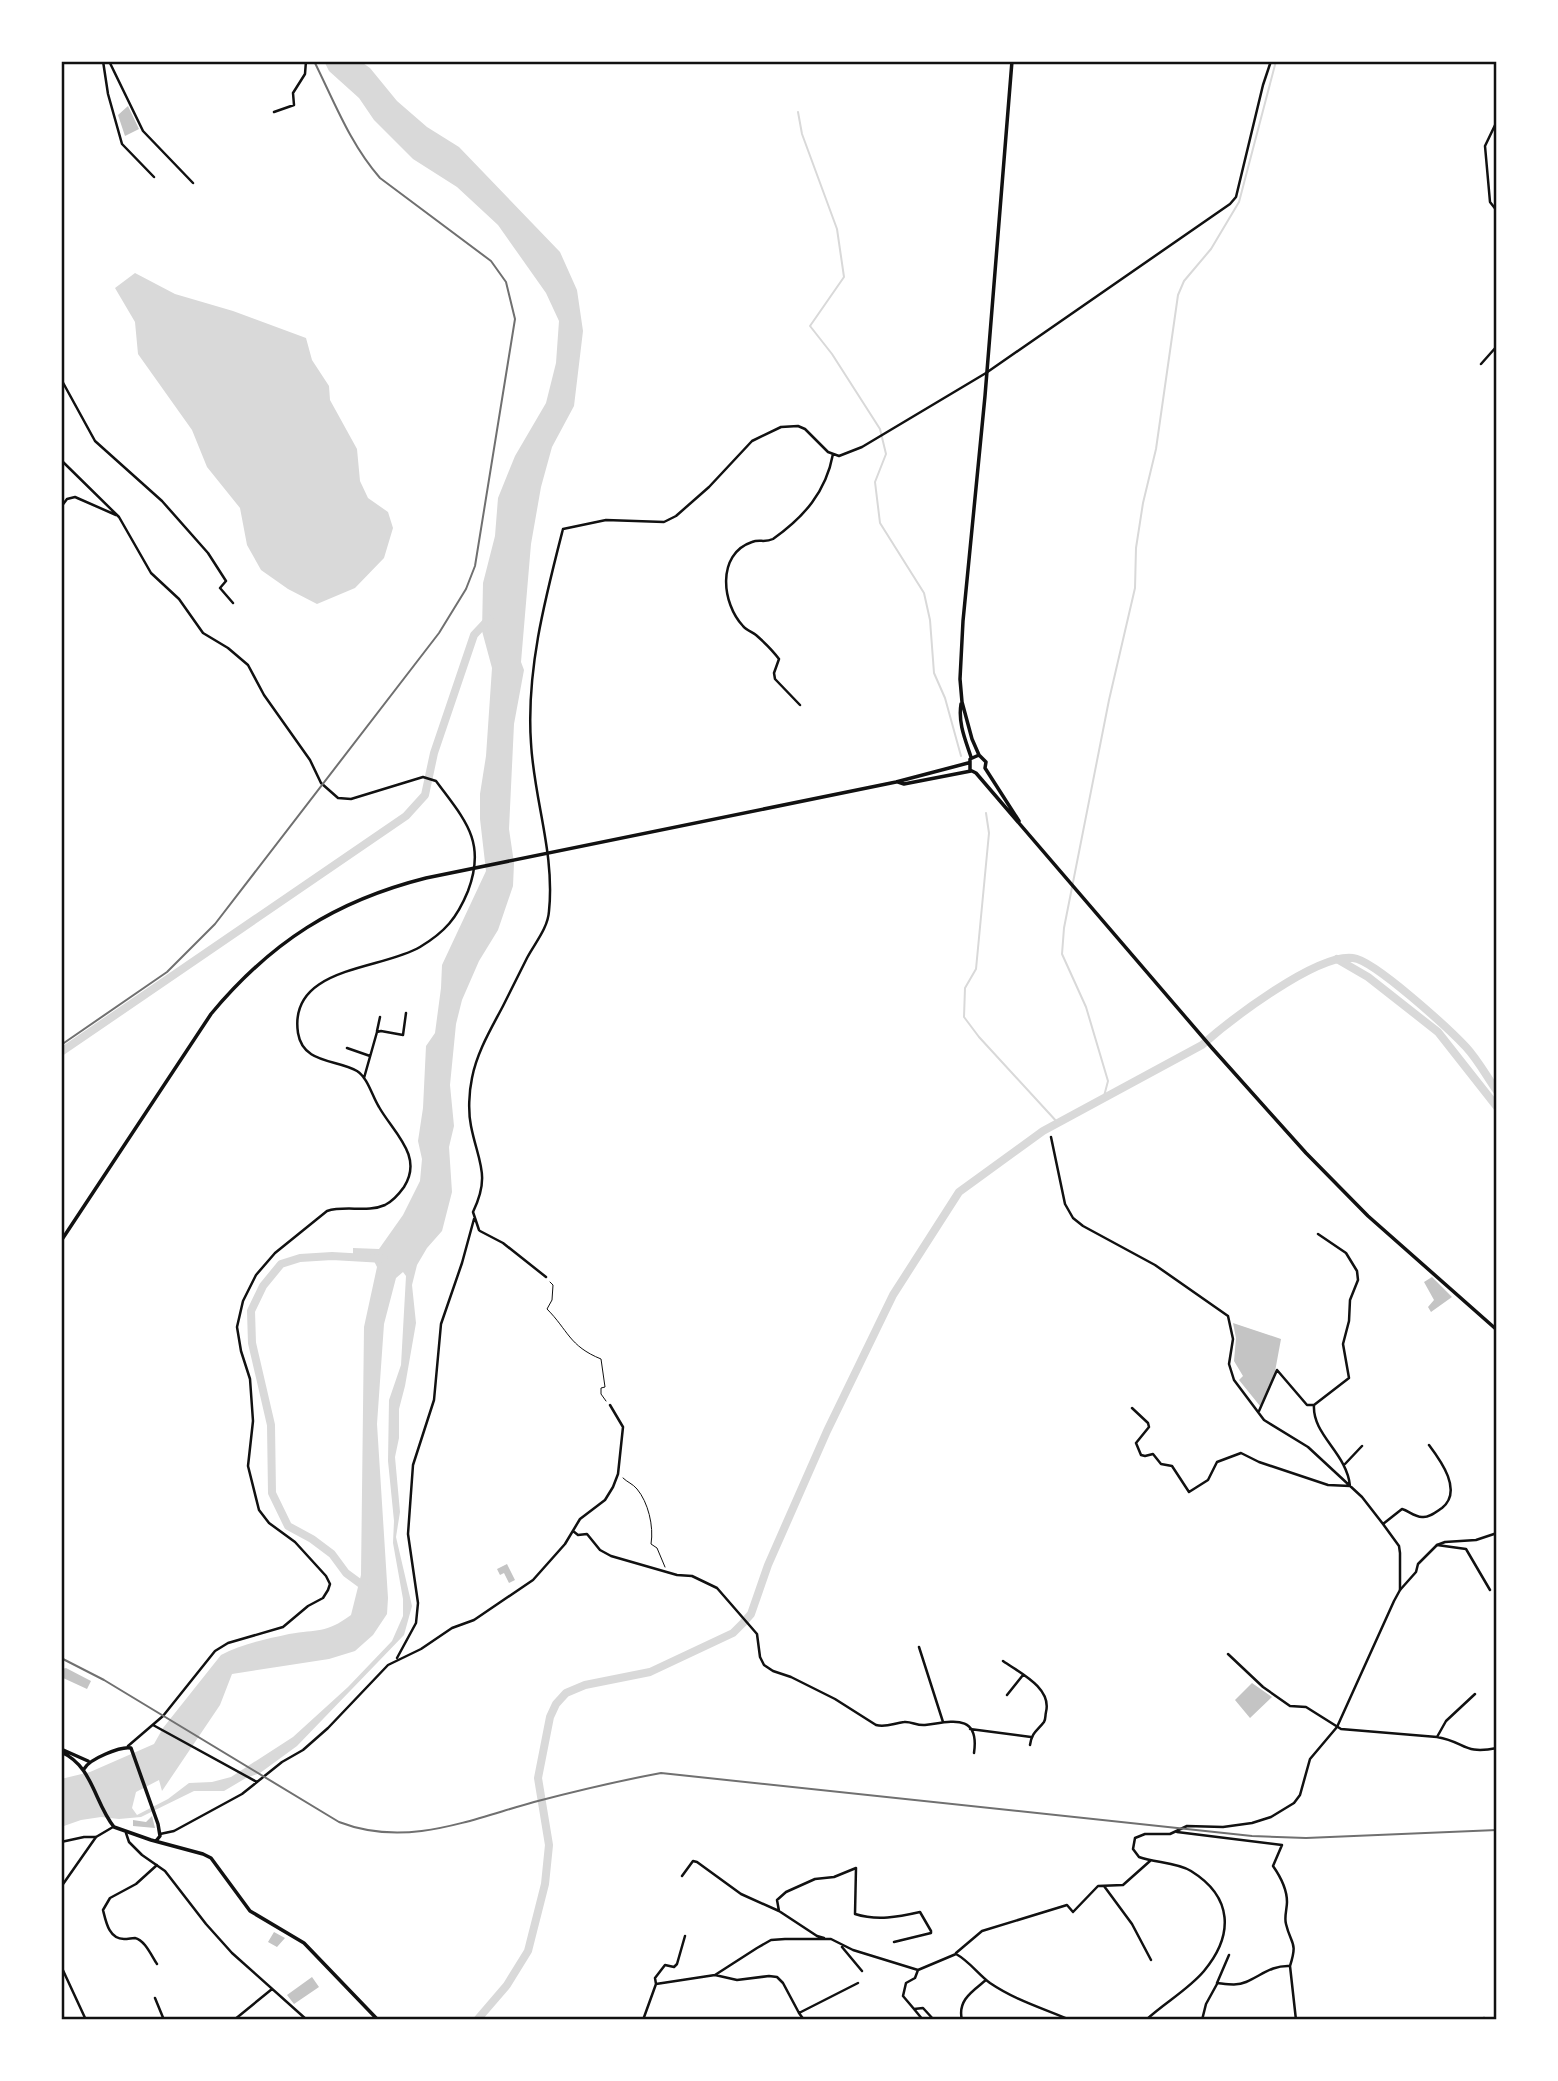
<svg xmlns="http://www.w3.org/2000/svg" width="1558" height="2081" viewBox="0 0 1558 2081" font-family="Jost,sans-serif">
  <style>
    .water { fill: #d9d9d9; fill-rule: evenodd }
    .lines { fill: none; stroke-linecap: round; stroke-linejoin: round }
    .stream { stroke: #d9d9d9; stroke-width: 2 }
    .river { stroke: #d9d9d9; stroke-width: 8 }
    .building { fill: #c4c4c4 }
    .path { stroke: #111; stroke-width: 1 }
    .minor { stroke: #111; stroke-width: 2.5 }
    .tertiary { stroke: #111; stroke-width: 2.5 }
    .primary { stroke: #111; stroke-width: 3.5 }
    .rail { stroke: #707070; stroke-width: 2 }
    .neatline { fill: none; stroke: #111; stroke-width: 2.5 }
  </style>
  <rect width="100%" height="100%" fill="#fff"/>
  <!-- water -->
  <path class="water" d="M 324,61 L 360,61 L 370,68 L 397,101 L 427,127 L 459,147 L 560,252 L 577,290 L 583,331 L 574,406 L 552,447 L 541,487 L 531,544 L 521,662 L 524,670 L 514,724 L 509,829 L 514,863 L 513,886 L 498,930 L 479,961 L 462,1000 L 456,1024 L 450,1085 L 454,1126 L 449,1147 L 452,1192 L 442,1231 L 427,1248 L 417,1265 L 412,1285 L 416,1323 L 405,1386 L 399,1409 L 399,1438 L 395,1457 L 400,1512 L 396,1537 L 412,1606 L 404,1635 L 297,1746 L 260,1773 L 246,1778 L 224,1791 L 194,1791 L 141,1817 L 119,1819 L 101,1817 L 81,1820 L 61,1827 L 61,1779 L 90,1772 L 154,1744 L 163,1728 L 221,1655 C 241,1644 267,1639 289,1634 C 318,1629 325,1634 351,1615 L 361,1575 L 364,1327 L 377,1267 L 371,1255 L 353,1255 L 353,1248 L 379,1249 L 403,1215 L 420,1181 L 422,1159 L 418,1141 L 423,1108 L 426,1046 L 435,1033 L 441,988 L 442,965 L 486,871 L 480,819 L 480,794 L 486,756 L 492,668 L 482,631 L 483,583 L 495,536 L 498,498 L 515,456 L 546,403 L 556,363 L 559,321 L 546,293 L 498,225 L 457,187 L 413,159 L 374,120 L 359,98 L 329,71 ZM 403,1272 L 406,1276 L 401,1365 L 389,1400 L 388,1461 L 394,1521 L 393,1543 L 403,1599 L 403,1616 L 392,1641 L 348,1687 L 293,1737 L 231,1777 L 212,1782 L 189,1783 L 168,1799 L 137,1815 L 132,1808 L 136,1792 L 159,1780 L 162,1791 L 220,1705 L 232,1674 L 329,1659 L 355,1651 L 373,1635 L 387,1614 L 388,1598 L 377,1424 L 384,1324 L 396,1278 Z
    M 135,273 L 175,294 L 233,311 L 306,338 L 312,360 L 329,386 L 330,400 L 357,449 L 360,481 L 368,498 L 388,512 L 393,528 L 384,558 L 355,588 L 317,604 L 288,589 L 261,570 L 247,545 L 240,508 L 207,467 L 192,430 L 138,354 L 135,322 L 115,288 Z"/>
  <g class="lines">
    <!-- stream -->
    <path class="stream" d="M 798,112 L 802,134 L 837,229 L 844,277 L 810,326 L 832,354 L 880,429 L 886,454 L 875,482 L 880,523 L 924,593 L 930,620 L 934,673 L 945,698 L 961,756
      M 986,813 L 989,833 L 976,969 L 965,988 L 964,1017 L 979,1037 L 1058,1123
      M 1103,1100 L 1108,1081 L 1086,1007 L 1062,954 L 1064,928 L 1109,700 L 1135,588 L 1136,548 L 1143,503 L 1156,449 L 1178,295 L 1184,281 L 1211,249 L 1239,202 L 1276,61"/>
    <!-- river -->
    <path class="river" d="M 1337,959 L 1368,977 L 1438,1032 L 1497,1107
      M 61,1052 L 406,816 L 425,795 L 434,753 L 474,635 L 489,619
      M 365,1587 L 346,1573 L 332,1554 L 312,1539 L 288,1526 L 272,1493 L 271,1425 L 252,1343 L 251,1311 L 263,1286 L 281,1264 L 300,1258 L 332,1256 L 384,1259
      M 477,2020 L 507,1985 L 528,1951 L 545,1884 L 549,1845 L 538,1778 L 550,1717 L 556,1704 L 566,1693 L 585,1685 L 650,1672 L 733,1633 L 743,1623 L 751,1614 L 768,1565 L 827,1431 L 893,1295 L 959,1192 L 1043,1131 L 1202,1045 C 1229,1021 1317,953 1353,958 C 1374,960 1449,1029 1466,1047 C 1478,1060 1487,1077 1497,1091"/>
  </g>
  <!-- building -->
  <path class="building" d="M 128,106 L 139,129 L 125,136 L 118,115 Z
    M 1432,1277 L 1452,1297 L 1431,1312 L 1428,1307 L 1434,1300 L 1424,1282 Z
    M 1233,1323 L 1281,1339 L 1274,1377 L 1260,1406 L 1239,1380 L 1243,1376 L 1234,1361 L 1236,1338 Z
    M 507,1564 L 515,1580 L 509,1583 L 504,1573 L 500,1575 L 497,1569 Z
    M 66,1668 L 91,1681 L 87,1689 L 61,1677 L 62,1669 Z
    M 1252,1683 L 1272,1697 L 1250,1718 L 1235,1700 Z
    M 152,1816 L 155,1828 L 133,1826 L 133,1820 L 146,1822 Z
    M 274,1932 L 285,1938 L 277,1947 L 268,1942 Z
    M 312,1977 L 319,1987 L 294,2004 L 287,1995 Z"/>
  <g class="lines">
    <!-- path -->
    <path class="path" d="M 550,1282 L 553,1285 L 552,1300 L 547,1309 C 568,1330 569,1346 601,1359 L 605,1387 L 601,1388 L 601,1394 L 606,1401
      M 623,1478 C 627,1482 633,1484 637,1489 C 648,1502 654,1526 651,1544 L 657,1548 L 665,1567"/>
    <!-- minor -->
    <path class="minor" d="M 103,61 L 108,94 L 122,144 L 154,177
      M 109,61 L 143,131 L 193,183
      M 274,112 L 294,105 L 293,93 L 305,74 L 306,61
      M 1481,364 L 1497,346
      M 61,379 L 95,441 L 162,501 L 208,553 L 226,581 L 220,588 L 233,603
      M 61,460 L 119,517 L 151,573 L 179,599 L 203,633 L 228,648 L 248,665 L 264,695 L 310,760 L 321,783 L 338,798 L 351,799 L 423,777 L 436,781 C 464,819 487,841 468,891 C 457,918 445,932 420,947 C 382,970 288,966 298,1033 C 303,1064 336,1059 357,1071 C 368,1078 372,1096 379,1107 C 393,1132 424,1156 404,1187 C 399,1194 393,1201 385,1205 C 367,1213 346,1205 327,1211 L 275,1253 L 256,1275 L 243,1301 L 237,1327 L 241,1351 L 250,1379 L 253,1421 L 248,1466 L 259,1510 L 269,1523 L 295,1542 L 326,1576 L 330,1584 L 328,1590 L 323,1598 L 308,1606 L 283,1627 L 228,1643 L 215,1651 L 163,1716 L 128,1746
      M 61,507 L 67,499 L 75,497 L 116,515
      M 800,705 L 775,679 L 774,673 L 779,659 C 773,651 764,642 756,635 C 752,632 746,630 743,626 C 722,604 716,554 752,542 C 759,539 765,543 773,539 C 804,517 826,492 833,454
      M 377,1031 L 380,1017
      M 347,1048 L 370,1056
      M 364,1078 L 377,1032 L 381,1031 L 403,1035 L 406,1013
      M 1051,1137 L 1065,1204 L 1073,1218 L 1083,1226 L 1155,1265 L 1228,1316 L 1233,1339 L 1229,1364 L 1234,1380 L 1264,1420 L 1308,1447 L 1362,1497 L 1383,1524 L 1399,1546 L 1400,1553 L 1400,1590
      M 479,1230 L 473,1212 C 491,1175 478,1162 471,1126 C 468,1112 469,1092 472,1078 C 477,1052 491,1029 503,1006 C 511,990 519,974 527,958 C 535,943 548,928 549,911 C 555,853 534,800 531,743 C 526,671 545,599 563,529 L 606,520 L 664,522 L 676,516 L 709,487 L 752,441 L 781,427 L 798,426 L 805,429 L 828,452 L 839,456 L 862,447 L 986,373 L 1230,204 L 1236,197 L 1263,85 L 1271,61
      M 480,1231 L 503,1243 L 546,1277
      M 1132,1408 L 1148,1423 L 1149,1427 L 1136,1443 L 1141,1455 L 1145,1456 L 1153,1454 L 1161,1464 L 1172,1466 L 1189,1492 L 1208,1480 L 1217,1462 L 1241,1453 L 1259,1462 L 1328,1485 L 1350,1486 C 1347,1453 1312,1435 1314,1405
      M 1259,1411 L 1277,1370 L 1307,1405 L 1314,1405 L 1349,1378 L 1343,1344 L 1349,1321 L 1350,1300 L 1358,1280 L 1357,1271 L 1346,1253 L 1318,1234
      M 1345,1464 L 1362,1446
      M 1383,1524 L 1402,1509 C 1409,1511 1414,1517 1422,1517 C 1429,1518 1436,1512 1442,1508 C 1463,1491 1441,1461 1429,1445
      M 573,1531 L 578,1535 L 587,1534 L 600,1550 L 611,1556 L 677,1575 L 692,1576 L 717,1588 L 757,1634 L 760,1657 L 764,1665 L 773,1671 L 791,1677 L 835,1699 L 876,1725 C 886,1728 894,1723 904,1722 C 911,1721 917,1726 925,1725 C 950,1722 980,1712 974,1753
      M 1437,1545 L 1466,1549 L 1490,1590
      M 919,1647 L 943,1722
      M 1228,1654 L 1263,1687 L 1290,1706 L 1306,1707 L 1341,1729 L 1437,1737 C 1466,1742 1463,1755 1497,1748
      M 397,1658 L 416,1623 L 418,1603 L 408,1534 L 413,1465 L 434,1400 L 441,1324 L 462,1263 L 474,1219
      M 1003,1661 C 1020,1673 1052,1688 1046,1712 C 1045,1716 1046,1718 1044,1722 C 1037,1731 1032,1732 1030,1745
      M 1007,1695 L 1023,1675
      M 153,1725 L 257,1782
      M 970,1729 L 1031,1737
      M 1437,1737 L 1446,1721 L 1475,1694
      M 1177,1832 L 1282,1845 L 1273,1866 C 1280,1876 1287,1889 1287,1902 C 1287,1909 1284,1917 1286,1924 C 1291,1945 1298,1941 1290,1966
      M 126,1833 L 129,1842 L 142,1855 L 165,1871 L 206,1924 L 232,1953 L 307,2020
      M 160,1834 L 174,1831 L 242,1794 L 282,1762 L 303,1750 L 328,1728 L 388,1665 L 421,1649 L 452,1628 L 474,1620 L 533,1580 L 565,1544 L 580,1519 L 605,1500 L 613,1487 L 618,1474 L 623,1427 L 610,1405
      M 61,1842 L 84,1837 L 96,1837
      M 157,1865 L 136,1884 L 110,1898 L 103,1910 C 106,1922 109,1939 124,1939 C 128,1939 132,1938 135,1938 C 145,1940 152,1957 157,1964
      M 682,1876 L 693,1861 L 697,1862 L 741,1894 L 779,1911 L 817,1936 L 824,1938
      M 1104,1886 L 1132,1924 L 1151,1960
      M 779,1911 L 777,1900 L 786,1892 L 815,1879 L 834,1877 L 856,1868 L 855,1914 C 877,1921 898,1917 920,1912 L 931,1931 L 931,1933 L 894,1942
      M 61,1944 L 61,1950
      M 842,1947 L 862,1971
      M 956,1953 L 982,1931 L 1067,1905 L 1073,1912 L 1098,1886 L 1123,1885 L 1150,1861
      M 1229,1955 L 1217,1983 C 1227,1984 1237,1986 1246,1982 C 1262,1975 1272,1965 1290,1966 L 1296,2020
      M 61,1966 L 86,2020
      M 918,1970 L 915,1978 L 906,1983 L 903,1996 L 914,2009 L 923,2008 L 934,2020
      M 715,1975 L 737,1980 L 769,1976 L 777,1977 L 783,1983 L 799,2013
      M 656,1984 L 655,1978 L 665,1965 L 674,1967 L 677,1964 L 685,1936
      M 155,1998 L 164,2020
      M 914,2009 L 923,2020
      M 234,2020 L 272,1989
      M 643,2020 L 656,1984 L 715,1975 L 757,1948 L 771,1940 L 785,1939 L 831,1939 L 853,1950 L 918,1970 L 956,1954 C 969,1961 978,1974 990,1983 C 1015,2000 1042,2008 1070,2020
      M 804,2020 L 799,2013 L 858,1983
      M 962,2020 C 957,2000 973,1991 986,1980
      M 1202,2020 L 1206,2004 L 1217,1984
      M 1482,2020 L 1484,2018"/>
    <!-- tertiary -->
    <path class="tertiary" d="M 1497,121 L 1485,146 L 1490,202 L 1497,211
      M 61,1887 L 96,1837 L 113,1827
      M 1146,2020 C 1164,2003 1188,1990 1204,1971 C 1234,1935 1233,1897 1191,1871 C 1176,1862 1155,1863 1139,1857 L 1133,1849 L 1135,1838 L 1145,1834 L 1170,1834 L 1187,1826 L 1223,1827 L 1252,1823 L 1271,1817 L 1294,1803 L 1300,1795 L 1310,1759 L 1337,1727 L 1394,1601 L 1400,1590 L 1416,1572 L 1418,1564 L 1437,1545 L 1445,1542 L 1476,1540 L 1497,1533"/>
    <!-- primary -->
    <path class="primary" d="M 1012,61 L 985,396 L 963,621 L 960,679 L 962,702 L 972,739 L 979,755 L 986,762 L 985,768 L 1019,821
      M 961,704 C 958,723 965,739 971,757
      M 979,755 L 970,759 L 970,770 L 976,773 L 1212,1048 L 1306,1153 L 1368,1216 L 1497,1330
      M 898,782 L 904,784 L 971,771
      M 61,1241 L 211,1014 C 271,942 335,901 426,878 L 896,782 L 968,763
      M 61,1749 L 88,1761
      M 61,1752 C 93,1766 94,1802 114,1827 L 151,1840 L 203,1854 L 211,1858 L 250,1911 L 304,1943 L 378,2020
      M 84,1769 C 89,1759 121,1746 131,1748 L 158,1824 L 160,1836 L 156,1841"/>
    <!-- rail -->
    <path class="rail" d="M 61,1045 L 167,972 L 215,924 L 439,633 L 466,589 L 475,566 L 515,319 L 506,282 L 491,261 L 380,178 C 350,144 334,101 314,61
      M 61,1658 L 104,1680 L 339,1822 C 406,1848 469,1820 534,1802 C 576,1791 618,1781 661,1773 L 1252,1836 L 1306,1838 L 1497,1830"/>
  </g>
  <!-- border -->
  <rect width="1558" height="2081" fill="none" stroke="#ffffff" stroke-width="126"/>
  <rect x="63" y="63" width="1432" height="1955" class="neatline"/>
</svg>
